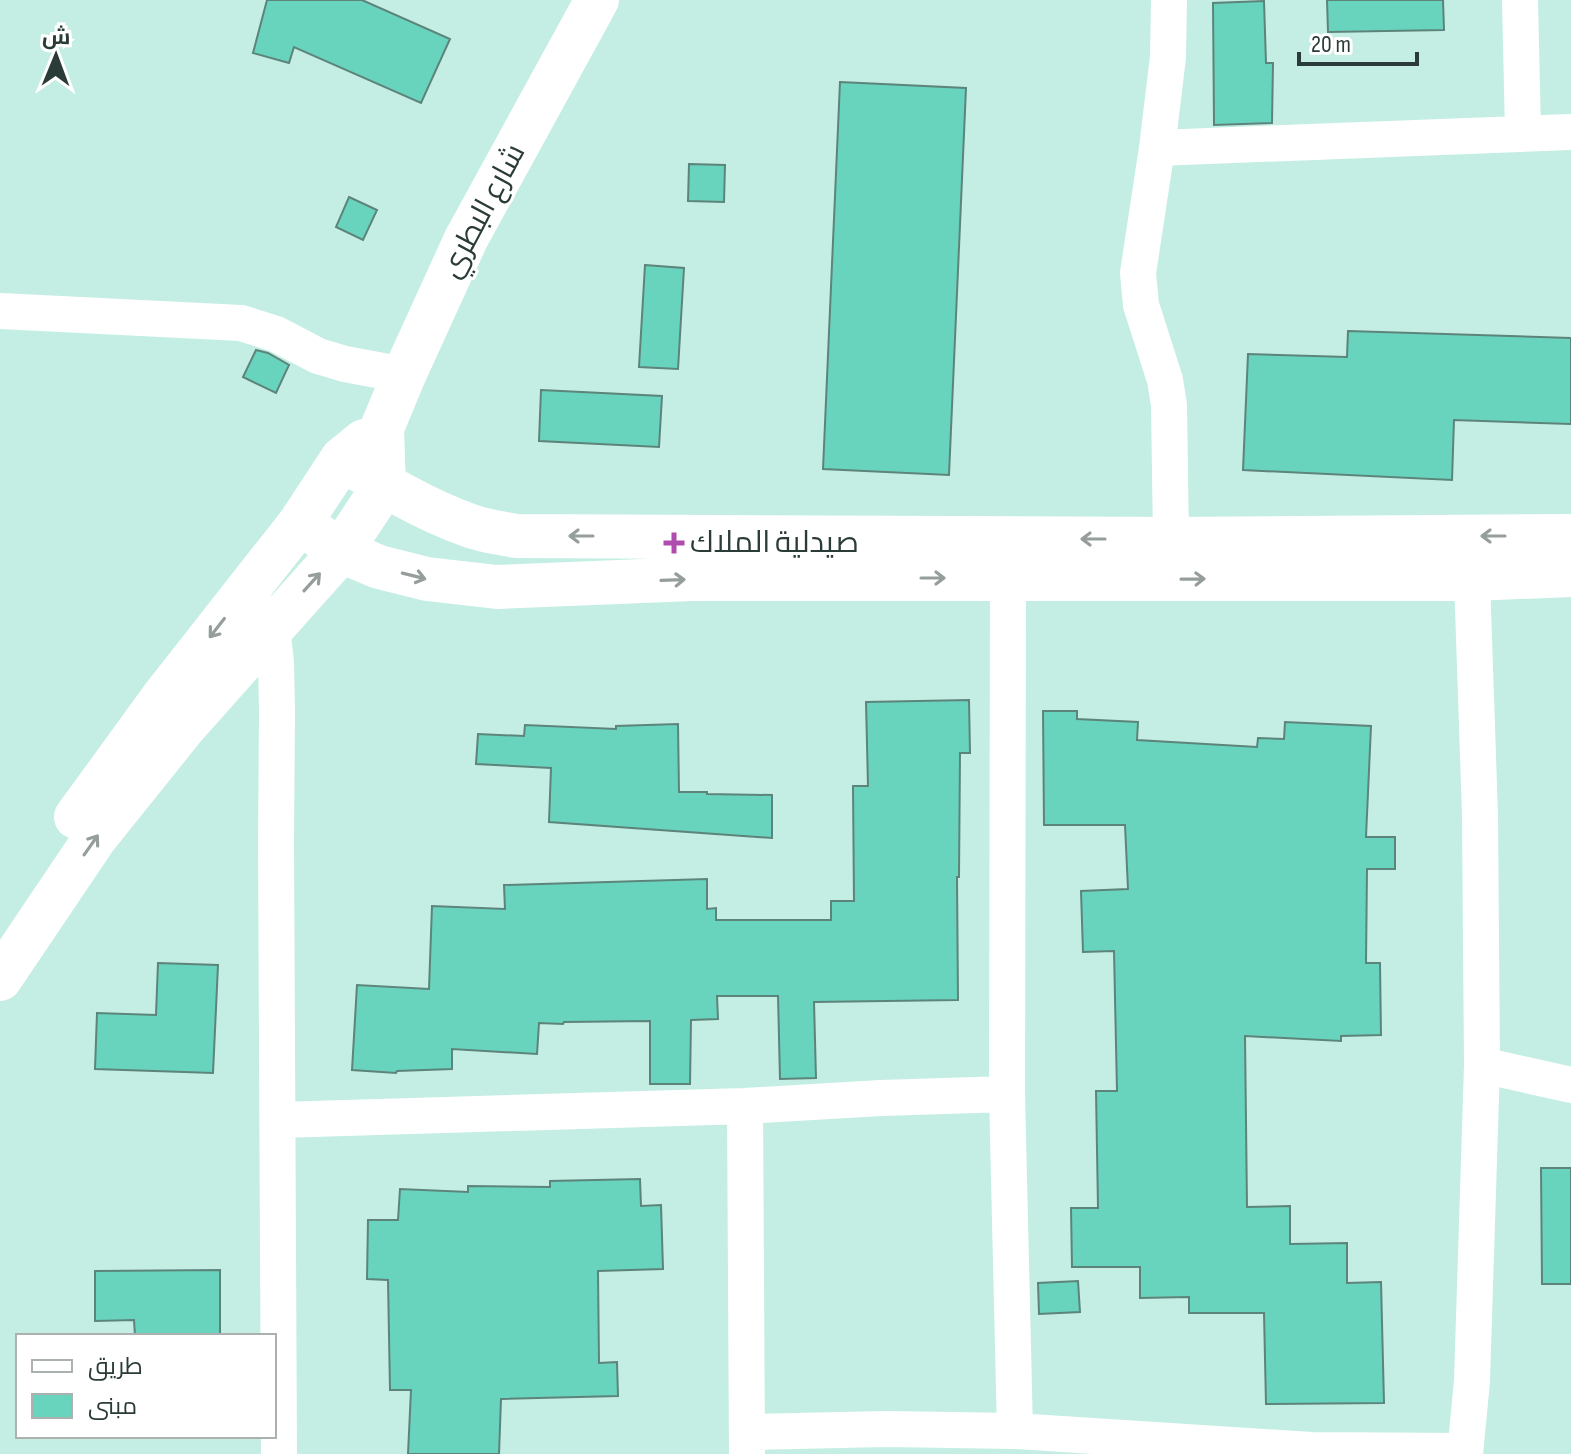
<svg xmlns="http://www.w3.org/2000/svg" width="1571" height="1454" viewBox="0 0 1571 1454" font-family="'Sofia Sans Condensed',Cairo,sans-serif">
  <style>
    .building { fill: #69d4be; stroke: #5d847b; stroke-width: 2 }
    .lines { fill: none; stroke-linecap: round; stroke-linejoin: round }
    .street { stroke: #fff; stroke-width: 36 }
    .secondary { stroke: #fff; stroke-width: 44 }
    .oneway { stroke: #959e9c }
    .poi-dot { fill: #b04baf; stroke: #fff; stroke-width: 3 }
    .labels { text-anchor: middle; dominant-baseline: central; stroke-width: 6; stroke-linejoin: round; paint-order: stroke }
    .street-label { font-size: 30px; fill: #2b3c38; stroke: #fff }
    .poi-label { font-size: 30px; fill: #2b3c38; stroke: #fff; text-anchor: start }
  </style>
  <rect width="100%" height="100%" fill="#c4eee3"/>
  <!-- building -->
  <path class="building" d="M 267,0 L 362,0 L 450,39 L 421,103 L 294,47 L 289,63 L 253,53 Z
    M 1327,0 L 1443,0 L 1444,30 L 1328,32 Z
    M 1264,1 L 1266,63 L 1273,63 L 1272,123 L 1214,125 L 1213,3 Z
    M 840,82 L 966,88 L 949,475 L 823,469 Z
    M 689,164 L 725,165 L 724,202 L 688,201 Z
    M 349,197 L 377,210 L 363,240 L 336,227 Z
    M 645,265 L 684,268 L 678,369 L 639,367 Z
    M 1348,331 L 1571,338 L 1571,424 L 1454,420 L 1452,480 L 1243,470 L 1248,354 L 1347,357 Z
    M 256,350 L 268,353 L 289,365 L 276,393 L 243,377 Z
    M 541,390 L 662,396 L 659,447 L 539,441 Z
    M 969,700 L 970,753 L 960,753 L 959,877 L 957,877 L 958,1000 L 814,1002 L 816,1078 L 780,1079 L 778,996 L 717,996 L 718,1019 L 691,1020 L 690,1084 L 650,1084 L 650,1021 L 564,1022 L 563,1024 L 539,1023 L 537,1054 L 452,1049 L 452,1069 L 397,1071 L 396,1073 L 352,1070 L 357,985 L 429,989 L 432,906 L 505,909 L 504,885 L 707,879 L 707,909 L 716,908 L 716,920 L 831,920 L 831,901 L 854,901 L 853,786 L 868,786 L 866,702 Z
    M 1043,711 L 1077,711 L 1077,719 L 1138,722 L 1137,740 L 1257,747 L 1258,738 L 1284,739 L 1285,722 L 1371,726 L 1366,837 L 1395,837 L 1395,869 L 1367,869 L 1366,963 L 1380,963 L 1381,1035 L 1341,1036 L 1341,1041 L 1245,1036 L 1247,1207 L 1290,1206 L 1290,1244 L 1347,1243 L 1347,1283 L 1381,1282 L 1384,1403 L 1266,1404 L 1264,1313 L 1189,1313 L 1189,1297 L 1140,1298 L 1140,1267 L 1072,1267 L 1071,1208 L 1098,1208 L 1096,1091 L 1117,1091 L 1114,951 L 1083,952 L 1081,891 L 1128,889 L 1125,825 L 1044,825 Z
    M 678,724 L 679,792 L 707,792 L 707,794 L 772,795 L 772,838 L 549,822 L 551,768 L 476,764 L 478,734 L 524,736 L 525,725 L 616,729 L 616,726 Z
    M 158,963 L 218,965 L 213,1073 L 95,1069 L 97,1013 L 156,1015 Z
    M 1541,1168 L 1571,1168 L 1571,1284 L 1542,1284 Z
    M 640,1179 L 641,1206 L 661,1205 L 663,1269 L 598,1271 L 599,1363 L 617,1362 L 618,1396 L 501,1399 L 499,1454 L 408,1454 L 411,1390 L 390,1390 L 388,1280 L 367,1279 L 368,1220 L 398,1220 L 400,1189 L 468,1192 L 468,1186 L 550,1187 L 550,1181 Z
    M 220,1270 L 220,1336 L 135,1336 L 134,1320 L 95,1321 L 95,1271 Z
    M 1078,1281 L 1080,1312 L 1039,1314 L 1038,1283 Z"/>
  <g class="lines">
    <!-- street -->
    <path class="street" d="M 1169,0 L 1168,57 L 1157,148 L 1138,273 L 1141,305 L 1165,380 L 1169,405 L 1171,539
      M 1520,0 L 1523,133
      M 1157,148 L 1571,132
      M 0,311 L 241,323 L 276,334 L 318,356 L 345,364 L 404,375
      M 1008,579 L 1007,1094 L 1015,1431
      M 262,611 L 272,627 L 276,662 L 277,711 L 276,842 L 279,1454
      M 1482,1065 L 1571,1085
      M 745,1106 L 747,1454
      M 279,1120 L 745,1106 L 881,1098 L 1007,1094
      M 747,1432 L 886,1429 L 1015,1431 L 1311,1450 L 1465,1451
      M 1465,1454 L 1472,1381 L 1482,1065 L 1480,815 L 1472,579"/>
    <!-- secondary -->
    <path class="secondary" d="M 342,459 C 382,484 423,509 468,525 C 483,531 500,533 516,536 L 1171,539 L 1571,536
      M 300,523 L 341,551 L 379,567 L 427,579 L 497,587 L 692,579 L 1472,579 L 1571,575
      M 76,817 L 164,696 L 300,523 L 342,459 L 364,441
      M 0,979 L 95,838 L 184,727 L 341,551 L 384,486 L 382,428 L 404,375 L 466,239 L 597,0"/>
  </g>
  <!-- one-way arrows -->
  <defs><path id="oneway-shaft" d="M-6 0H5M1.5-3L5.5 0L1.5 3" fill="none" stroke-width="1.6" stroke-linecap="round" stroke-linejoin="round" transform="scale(2)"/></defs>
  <g class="oneway">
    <use href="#oneway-shaft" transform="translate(581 536) rotate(-180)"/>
    <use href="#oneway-shaft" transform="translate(1493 536) rotate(180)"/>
    <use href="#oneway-shaft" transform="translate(1093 539) rotate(-180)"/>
    <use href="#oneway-shaft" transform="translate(414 576) rotate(14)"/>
    <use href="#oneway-shaft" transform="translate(933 578)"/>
    <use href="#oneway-shaft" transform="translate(1193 579) rotate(-1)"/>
    <use href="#oneway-shaft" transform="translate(673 580) rotate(-2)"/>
    <use href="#oneway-shaft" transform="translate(312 582) rotate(-48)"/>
    <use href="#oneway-shaft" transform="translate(217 628) rotate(128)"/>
    <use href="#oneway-shaft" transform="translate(91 845) rotate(-55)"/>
  </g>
  <!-- markers -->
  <path class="poi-dot" d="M670 531h8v8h8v8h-8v8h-8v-8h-8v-8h8z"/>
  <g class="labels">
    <!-- street labels -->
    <g class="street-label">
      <text transform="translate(483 211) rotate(-62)">شارع البطري</text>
    </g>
    <!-- poi labels -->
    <g class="poi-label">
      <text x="690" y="543">صيدلية الملاك</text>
    </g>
  </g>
  <!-- legend -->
  <rect x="16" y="1334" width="260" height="104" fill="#ffffff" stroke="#aab1af" stroke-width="2"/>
  <rect x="32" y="1360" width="40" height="12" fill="#ffffff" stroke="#aab1af" stroke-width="2"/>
  <text x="88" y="1374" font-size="24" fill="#2b3c38">طريق</text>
  <rect x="32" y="1394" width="40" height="24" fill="#69d4be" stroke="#aab1af" stroke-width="2"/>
  <text x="88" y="1414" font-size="24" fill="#2b3c38">مبنى</text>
  <!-- north arrow -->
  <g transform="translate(56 56) rotate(1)" stroke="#ffffff" stroke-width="6" paint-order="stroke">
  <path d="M0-6L14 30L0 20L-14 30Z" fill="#2b3c38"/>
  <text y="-12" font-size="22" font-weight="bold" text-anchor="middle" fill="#2b3c38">ش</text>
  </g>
  <!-- scale -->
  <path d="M1299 52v12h118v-12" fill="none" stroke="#2b3c38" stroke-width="4"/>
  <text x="1311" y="52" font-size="24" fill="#2b3c38" stroke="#ffffff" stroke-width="6" paint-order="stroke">20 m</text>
</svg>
